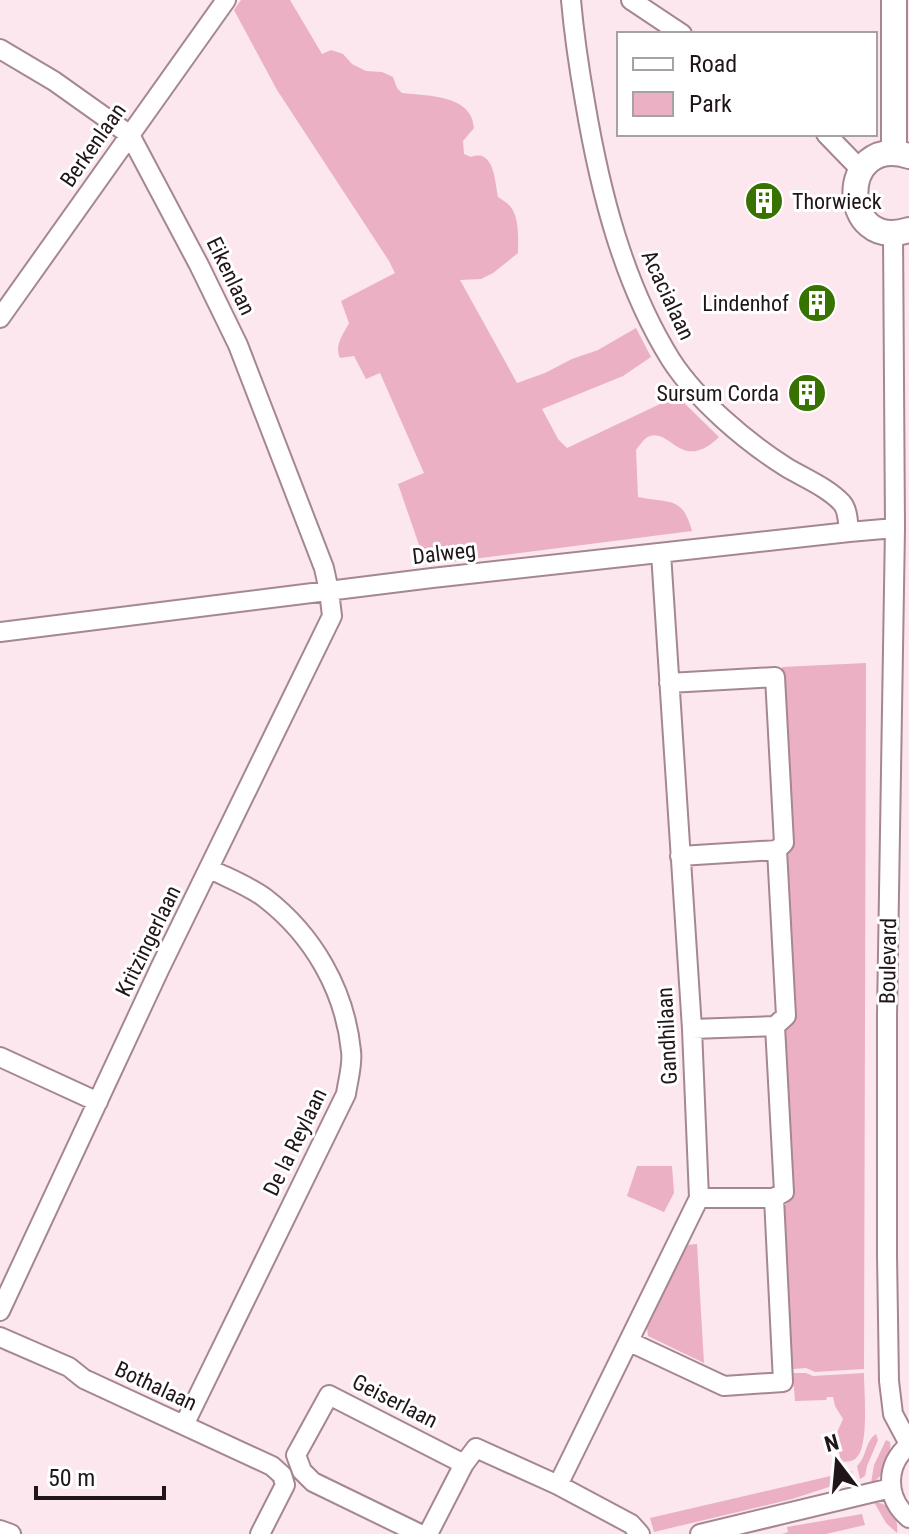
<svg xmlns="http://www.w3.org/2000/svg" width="909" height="1534" viewBox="0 0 909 1534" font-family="'Roboto Condensed',sans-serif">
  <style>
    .green { fill: #ebb0c4 }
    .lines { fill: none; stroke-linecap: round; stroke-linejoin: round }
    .minor-casing { stroke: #a58791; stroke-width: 22 }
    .tertiary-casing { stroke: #a58791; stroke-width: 28 }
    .minor { stroke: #fff; stroke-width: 18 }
    .tertiary { stroke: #fff; stroke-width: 24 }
    .labels { text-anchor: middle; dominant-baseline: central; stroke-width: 6; stroke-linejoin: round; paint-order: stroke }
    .street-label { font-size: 22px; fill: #201519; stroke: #fff }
    .poi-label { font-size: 22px; fill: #201519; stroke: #fff; text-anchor: end }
  </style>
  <rect width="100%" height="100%" fill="#fbe7ed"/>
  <!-- green -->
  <path class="green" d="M 241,0 L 290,0 L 322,54 L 331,50 L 343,54 L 352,64 L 366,71 L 382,72 L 393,77 L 397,88 L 402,93 C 426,96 472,94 474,128 L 463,141 L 464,154 L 471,157 C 494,148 495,182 498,197 C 502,200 506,202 509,205 C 520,216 518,239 518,253 L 493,273 L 481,279 L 460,280 L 517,383 L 545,373 L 572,359 L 598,350 L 636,328 L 651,357 L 623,376 L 542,409 L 558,439 L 567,448 L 677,396 L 719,437 C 682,473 671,429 650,436 C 644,438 640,445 636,450 L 638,497 C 670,504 682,495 692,531 L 426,565 L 398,484 L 424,473 L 380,373 L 366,379 L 354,356 L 340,358 C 334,345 343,335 349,323 L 341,301 L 395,273 L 389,261 L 277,90 L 234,10 Z
    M 866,663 L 864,1369 L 815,1372 L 806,1368 L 793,1369 L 780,1209 L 790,1201 L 782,1033 L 792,1021 L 785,852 L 791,846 L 782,667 Z
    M 637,1166 L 672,1166 L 674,1193 L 664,1212 L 627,1196 Z
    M 697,1244 L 704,1363 L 648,1336 L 647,1328 L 687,1245 Z
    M 793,1373 L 806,1373 L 813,1376 L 864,1373 C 864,1391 869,1445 857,1457 C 852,1463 845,1461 838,1462 L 840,1456 L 835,1437 L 843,1419 L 835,1406 L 833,1397 L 827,1397 L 826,1400 L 795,1401 Z
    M 876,1434 L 878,1440 L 867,1466 L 865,1476 L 860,1479 L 857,1466 C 867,1457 865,1441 876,1434 Z
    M 886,1440 L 890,1442 C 892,1458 885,1477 871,1483 L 874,1465 Z
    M 852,1471 L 854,1481 L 829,1487 L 792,1499 L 654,1532 L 650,1518 Z
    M 874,1502 C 891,1503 899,1518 897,1533 L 886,1523 Z
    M 862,1514 L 865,1525 L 826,1534 L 782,1534 L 788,1532 L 787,1527 Z"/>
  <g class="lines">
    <!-- minor casing -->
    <g class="minor-casing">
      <path id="minor" d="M 571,0 C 574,34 579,68 585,102 C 600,191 623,283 671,360 C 697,400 745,441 786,467 C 804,478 827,487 842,503 C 848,510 848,523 849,532
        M 631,0 L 682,34
        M 0,49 L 54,81 L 130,135 L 199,265 L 238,345 L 324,568 L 329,591 L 332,616 L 160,968 L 0,1311
        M 826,134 L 861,170
        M 893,234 L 895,528 L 887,1015 L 887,1255 L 889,1381 L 893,1414 L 909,1444
        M 0,318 L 226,0
        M 0,632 L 432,578 L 849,532 L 895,528
        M 680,856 L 777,850
        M 692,1029 L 775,1026
        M 0,1057 L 98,1102
        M 699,1198 L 774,1198
        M 0,1337 L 69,1367 L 84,1379 L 272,1466 L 282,1475 L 285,1485 L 260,1534
        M 630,1342 L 724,1386 L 783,1382 L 774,1198 L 784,1192 L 775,1026 L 786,1016 L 777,850 L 784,843 L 775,677 L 669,683
        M 184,1425 L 346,1094 C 348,1080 353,1064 351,1051 C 345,990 313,935 265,898 C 249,886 228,878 210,869
        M 909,1445 C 885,1465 885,1498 909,1518
        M 558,1485 L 699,1198 L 692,1029 L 661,553
        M 0,1530 L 11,1534
        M 420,1534 L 313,1482 L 302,1471 L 296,1455 L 329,1395 L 464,1464
        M 428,1534 L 464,1464 L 476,1448 L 558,1485 L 631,1524 L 640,1534
        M 700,1534 L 891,1488"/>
    </g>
    <!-- tertiary casing -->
    <g class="tertiary-casing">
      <path id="tertiary" d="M 894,152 L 894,0
        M 909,156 C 837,133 838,253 909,230"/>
    </g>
    <!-- minor -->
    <use href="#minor" class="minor"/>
    <!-- tertiary -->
    <use href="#tertiary" class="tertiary"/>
  </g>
  <!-- icons -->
  <defs>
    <g id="building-disc" transform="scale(2)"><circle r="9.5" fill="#387201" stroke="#fff"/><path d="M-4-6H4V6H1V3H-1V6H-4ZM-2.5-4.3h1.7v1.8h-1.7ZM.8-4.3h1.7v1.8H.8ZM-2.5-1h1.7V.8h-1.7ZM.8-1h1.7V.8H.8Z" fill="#fff"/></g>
  </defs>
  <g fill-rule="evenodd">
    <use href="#building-disc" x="764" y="201"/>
    <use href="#building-disc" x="817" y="303"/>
    <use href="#building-disc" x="807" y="393"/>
  </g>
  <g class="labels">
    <!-- street labels -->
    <g class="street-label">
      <text transform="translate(93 145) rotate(-55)">Berkenlaan</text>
      <text transform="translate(231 276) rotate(64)">Eikenlaan</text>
      <text transform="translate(668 295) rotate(65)">Acacialaan</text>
      <text transform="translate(444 553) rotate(-7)">Dalweg</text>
      <text transform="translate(148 941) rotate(-64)">Kritzingerlaan</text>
      <text transform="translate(888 961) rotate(-89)">Boulevard</text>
      <text transform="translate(667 1036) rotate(-93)">Gandhilaan</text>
      <text transform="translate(295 1142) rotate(-64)">De la Reylaan</text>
      <text transform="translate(156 1386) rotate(25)">Bothalaan</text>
      <text transform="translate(395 1401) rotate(27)">Geiserlaan</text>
    </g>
    <!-- poi labels -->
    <g class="poi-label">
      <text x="792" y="201" text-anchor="start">Thorwieck</text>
      <text x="789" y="303">Lindenhof</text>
      <text x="779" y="393">Sursum Corda</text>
    </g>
  </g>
  <!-- legend -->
  <rect x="617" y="32" width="260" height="104" fill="#ffffff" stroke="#a6a1a3" stroke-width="2"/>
  <rect x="633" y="58" width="40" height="12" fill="#ffffff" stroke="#a6a1a3" stroke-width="2"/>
  <text x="689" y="72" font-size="24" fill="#201519">Road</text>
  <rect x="633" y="92" width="40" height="24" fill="#ebb0c4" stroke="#a6a1a3" stroke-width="2"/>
  <text x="689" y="112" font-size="24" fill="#201519">Park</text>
  <!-- north arrow -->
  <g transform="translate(837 1462) rotate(344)" stroke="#ffffff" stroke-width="6" paint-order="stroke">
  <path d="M0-6L14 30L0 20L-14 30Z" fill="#201519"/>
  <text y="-12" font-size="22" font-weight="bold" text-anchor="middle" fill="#201519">N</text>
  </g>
  <!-- scale -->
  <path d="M36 1486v12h128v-12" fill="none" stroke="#201519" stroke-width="4"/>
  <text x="48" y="1486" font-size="24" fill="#201519" stroke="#ffffff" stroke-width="6" paint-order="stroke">50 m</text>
</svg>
